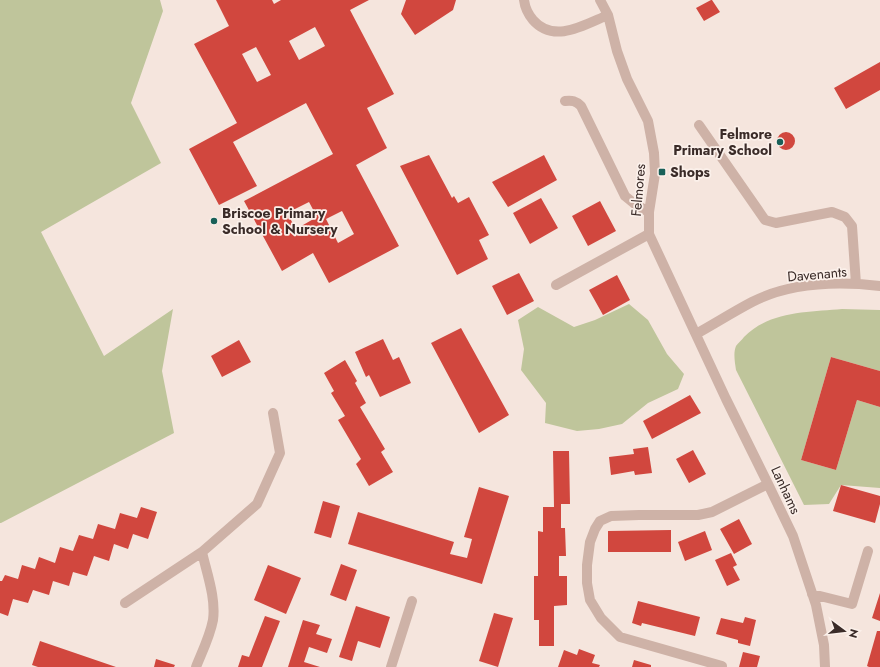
<svg xmlns="http://www.w3.org/2000/svg" width="880" height="667" viewBox="0 0 880 667" font-family="Jost,sans-serif">
  <style>
    .green { fill: #bfc59b }
    .building { fill: #d1473e; fill-rule: evenodd }
    .lines { fill: none; stroke-linecap: round; stroke-linejoin: round }
    .minor { stroke: #ceb2a7; stroke-width: 10 }
    .poi-dot { fill: #196058; stroke: #fbf0ea; stroke-width: 1.5 }
    .labels { text-anchor: middle; dominant-baseline: central; stroke-width: 3.5; stroke-linejoin: round; paint-order: stroke }
    .poi-label { font-size: 14px; font-weight: bold; fill: #3a2b28; stroke: #fbf0ea; text-anchor: start }
    .street-label { font-size: 14px; fill: #3a2b28; stroke: #fbf0ea }
  </style>
  <rect width="100%" height="100%" fill="#f5e5dd"/>
  <!-- green -->
  <path class="green" d="M 0,0 L 160,0 L 163,11 L 131,103 L 161,163 L 41,232 L 104,356 L 173,309 L 162,371 L 174,433 L 1,523 L 0,523 Z
    M 629,304 L 648,320 L 667,354 L 684,374 L 678,389 L 648,403 L 622,424 L 599,429 L 577,431 L 545,423 L 546,403 L 521,370 L 524,349 L 518,320 L 538,307 L 574,327 L 595,320 Z
    M 842,309 L 880,310 L 880,371 L 831,357 L 801,460 L 836,470 L 857,400 L 880,407 L 880,488 L 841,485 L 829,504 L 804,505 L 736,370 C 735,363 733,353 736,346 C 738,343 742,340 744,337 C 769,311 809,312 842,309 Z"/>
  <!-- building -->
  <path class="building" d="M 216,0 L 272,0 L 274,4 L 281,0 L 369,0 L 350,10 L 394,94 L 367,108 L 387,148 L 356,165 L 399,246 L 329,283 L 313,253 L 282,271 L 244,201 L 333,154 L 306,103 L 233,142 L 257,186 L 219,205 L 189,149 L 237,123 L 194,44 L 229,26 ZM 315,27 L 325,46 L 299,60 L 289,41 ZM 256,47 L 271,75 L 257,82 L 242,54 ZM 309,202 L 317,217 L 296,229 L 287,213 ZM 342,211 L 354,234 L 338,243 L 326,219 Z
    M 406,0 L 456,0 L 453,10 L 415,35 L 401,14 Z
    M 711,0 L 712,0 L 720,12 L 704,21 L 696,8 Z
    M 880,62 L 880,90 L 846,109 L 834,88 Z
    M777 141a9 9 0 1 1 18 0a9 9 0 1 1-18 0Z
    M 429,155 L 452,198 L 454,196 L 458,203 L 469,197 L 489,235 L 479,240 L 488,259 L 457,275 L 400,166 Z
    M 544,155 L 557,180 L 508,207 L 492,182 Z
    M 541,198 L 558,228 L 530,244 L 513,213 Z
    M 600,201 L 616,231 L 588,246 L 572,216 Z
    M 519,273 L 534,301 L 507,315 L 492,286 Z
    M 617,275 L 630,300 L 603,315 L 589,290 Z
    M 461,328 L 509,415 L 479,433 L 431,343 Z
    M 383,339 L 393,360 L 399,357 L 411,383 L 380,397 L 369,375 L 366,377 L 355,352 Z
    M 239,340 L 251,362 L 222,377 L 211,356 Z
    M 831,357 L 880,371 L 880,407 L 857,400 L 836,470 L 801,460 Z
    M 345,360 L 357,381 L 355,383 L 366,403 L 360,407 L 385,449 L 381,452 L 393,472 L 369,486 L 356,464 L 361,459 L 338,420 L 345,416 L 331,393 L 334,391 L 324,373 Z
    M 690,395 L 701,413 L 652,439 L 643,421 Z
    M 648,447 L 652,473 L 635,475 L 634,471 L 611,475 L 609,457 L 634,454 L 633,449 Z
    M 693,450 L 706,474 L 689,483 L 676,459 Z
    M 553,451 L 569,451 L 570,504 L 561,504 L 561,528 L 565,528 L 566,556 L 559,556 L 559,576 L 567,576 L 567,605 L 554,606 L 554,646 L 539,646 L 539,620 L 534,620 L 534,576 L 538,576 L 538,531 L 543,532 L 543,507 L 554,507 Z
    M 841,485 L 880,496 L 880,504 L 875,523 L 833,511 Z
    M 479,487 L 509,496 L 482,584 L 348,544 L 358,512 L 454,542 L 450,554 L 467,558 L 472,539 L 464,537 Z
    M 323,501 L 340,506 L 331,538 L 314,533 Z
    M 141,507 L 157,512 L 148,539 L 133,534 L 128,549 L 114,544 L 109,561 L 94,556 L 87,576 L 73,572 L 69,586 L 53,581 L 49,595 L 33,590 L 28,603 L 13,599 L 8,616 L 0,613 L 0,581 L 2,581 L 5,575 L 18,579 L 22,565 L 35,569 L 39,557 L 55,563 L 60,547 L 73,551 L 79,535 L 93,539 L 98,524 L 115,529 L 120,513 L 137,518 Z
    M 739,519 L 752,544 L 734,554 L 720,529 Z
    M 671,530 L 671,552 L 608,552 L 608,531 Z
    M 705,531 L 712,550 L 685,561 L 678,542 Z
    M 731,553 L 737,565 L 733,567 L 740,580 L 727,586 L 715,560 Z
    M 341,564 L 357,570 L 346,601 L 330,595 Z
    M 268,565 L 301,578 L 286,614 L 254,600 Z
    M 880,593 L 880,621 L 872,618 Z
    M 638,601 L 700,617 L 695,636 L 642,623 L 641,626 L 632,623 Z
    M 356,606 L 390,617 L 380,648 L 358,641 L 352,661 L 339,657 Z
    M 494,613 L 513,618 L 498,667 L 479,661 Z
    M 265,616 L 280,621 L 262,667 L 238,667 L 242,655 L 249,657 Z
    M 745,617 L 756,620 L 750,646 L 738,643 L 738,640 L 716,634 L 721,618 L 743,623 Z
    M 303,620 L 320,625 L 316,634 L 332,639 L 327,653 L 309,647 L 304,662 L 320,667 L 288,667 Z
    M 877,631 L 880,631 L 880,667 L 869,667 L 867,666 Z
    M 40,641 L 116,667 L 38,667 L 32,665 Z
    M 579,649 L 595,655 L 592,663 L 600,665 L 599,667 L 558,667 L 564,650 L 577,655 Z
    M 743,652 L 760,656 L 757,667 L 739,667 Z
    M 156,659 L 175,665 L 174,667 L 154,667 Z
    M 634,660 L 651,665 L 651,667 L 632,667 Z"/>
  <g class="lines">
    <!-- minor -->
    <path class="minor" d="M 524,0 C 525,8 527,13 533,20 C 554,44 584,25 608,15
      M 600,0 L 608,15 L 617,51 L 627,79 L 648,121 L 654,153 L 655,174 L 649,212 L 649,234 L 726,399 L 768,484 L 793,536 L 816,605 L 824,645 L 825,667
      M 565,101 C 572,100 576,101 581,106 L 625,196 L 636,205 L 649,212
      M 699,125 L 765,220 L 776,223 L 832,212 L 845,217 L 852,226 L 856,284
      M 556,285 L 649,234
      M 696,334 C 714,324 733,312 752,302 C 791,282 837,281 880,286
      M 812,594 L 852,604 L 868,551
      M 125,603 L 202,552
      M 722,666 L 620,637 L 601,618 L 590,600 L 587,583 L 587,565 L 590,542 L 595,529 L 600,521 L 611,516 L 639,515 L 698,515 L 712,512 L 768,484
      M 196,667 C 202,652 210,636 213,620 C 216,598 207,574 202,552 L 257,504 L 280,453 L 273,413
      M 391,667 L 412,601"/>
  </g>
  <!-- markers -->
  <g class="poi-dot">
    <circle cx="780" cy="142" r="4"/>
    <rect x="658" y="168" width="8" height="8" rx="2"/>
    <circle cx="214" cy="221" r="4"/>
  </g>
  <g class="labels">
    <!-- poi labels -->
    <g class="poi-label">
      <text x="772" y="134" text-anchor="end">Felmore<tspan x="772" dy="16">Primary School</tspan></text>
      <text x="670" y="172">Shops</text>
      <text x="222" y="213">Briscoe Primary<tspan x="222" dy="16">School &amp; Nursery</tspan></text>
    </g>
    <!-- street labels -->
    <g class="street-label">
      <text transform="translate(638 190) rotate(-85)">Felmores</text>
      <text transform="translate(817 274) rotate(-5)">Davenants</text>
      <text transform="translate(786 490) rotate(65)">Lanhams</text>
    </g>
  </g>
  <!-- north arrow -->
  <g transform="translate(844 631) rotate(105)" stroke="#fbf0ea" stroke-width="3" paint-order="stroke">
  <path d="M0-3L7 15L0 10L-7 15Z" fill="#3a2b28"/>
  <text y="-6" font-size="11" font-weight="bold" text-anchor="middle" fill="#3a2b28">N</text>
  </g>
</svg>
